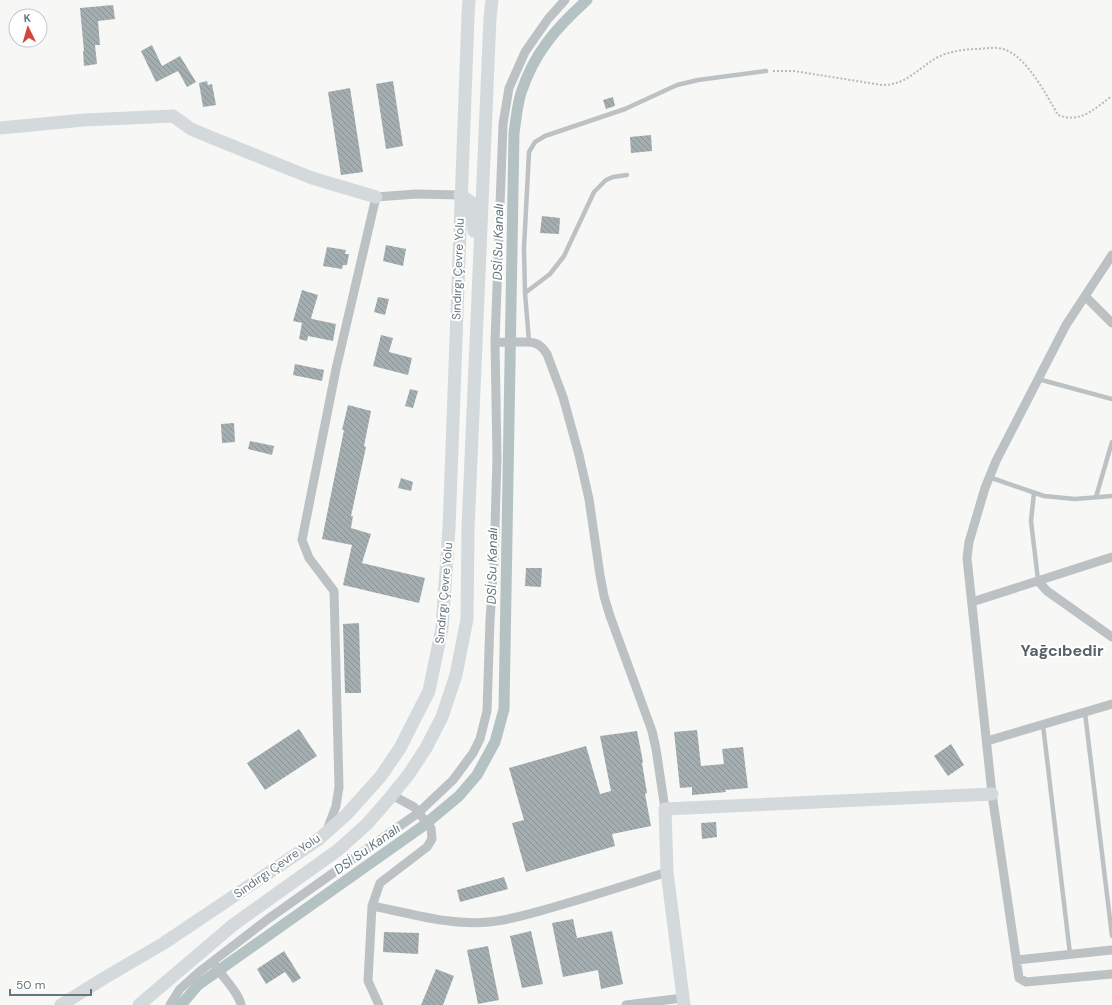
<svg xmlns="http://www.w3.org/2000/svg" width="1112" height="1005" viewBox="0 0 1112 1005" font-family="'DM Sans',sans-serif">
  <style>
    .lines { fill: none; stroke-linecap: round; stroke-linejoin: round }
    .canal { stroke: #b4c2c4; stroke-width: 11 }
    .building { fill: url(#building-back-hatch) }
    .path { stroke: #b7bbbd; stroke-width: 2; stroke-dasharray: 2 2; stroke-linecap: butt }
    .lane { stroke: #bcc2c4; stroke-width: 4.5 }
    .street { stroke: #bcc2c4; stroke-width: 9 }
    .secondary { stroke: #d4d9db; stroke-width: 13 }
    .labels { text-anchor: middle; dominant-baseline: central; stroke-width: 4; stroke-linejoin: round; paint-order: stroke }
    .street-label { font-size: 12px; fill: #65767d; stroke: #fff }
    .water-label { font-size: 13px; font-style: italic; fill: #607578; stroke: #fff }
    .district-label { font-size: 16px; font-weight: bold; fill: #576369; stroke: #fff }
  </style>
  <defs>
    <pattern id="building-back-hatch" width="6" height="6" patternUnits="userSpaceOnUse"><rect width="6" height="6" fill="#a4aeb1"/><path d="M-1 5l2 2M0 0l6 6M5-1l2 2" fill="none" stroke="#899295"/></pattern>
  </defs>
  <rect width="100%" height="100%" fill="#f7f7f5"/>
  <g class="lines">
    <!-- canal -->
    <path class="canal" d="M 181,1005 L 198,985 L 423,826 L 459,796 L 477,775 L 495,742 L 504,709 L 514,133 C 516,120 517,106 521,93 C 534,53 556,28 587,0"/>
  </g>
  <!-- building -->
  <path class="building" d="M 113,5 L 115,19 L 98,21 L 100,45 L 95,45 L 97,64 L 84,66 L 83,51 L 84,51 L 80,8 Z
    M 152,45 L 162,66 L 180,56 L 196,82 L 187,87 L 178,71 L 156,82 L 141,51 Z
    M 207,81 L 208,85 L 212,84 L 216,105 L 203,107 L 199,83 Z
    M 393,81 L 403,146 L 386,149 L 376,84 Z
    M 350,88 L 363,172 L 341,175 L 328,92 Z
    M 613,97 L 615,106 L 606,109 L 603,100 Z
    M 651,135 L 652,151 L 631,153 L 630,137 Z
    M 542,216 L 560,218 L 559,234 L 540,233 Z
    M 386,245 L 406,249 L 403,266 L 383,261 Z
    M 327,247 L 346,250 L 345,254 L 349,254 L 347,265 L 343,265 L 342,269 L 323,266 Z
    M 302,290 L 318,295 L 311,318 L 312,319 L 336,324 L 333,341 L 308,336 L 307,341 L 299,339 L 302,323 L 293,321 Z
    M 378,297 L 389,299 L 385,315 L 374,312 Z
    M 381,335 L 393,338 L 389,352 L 412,358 L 408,375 L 373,366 Z
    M 295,364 L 324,370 L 322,381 L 293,375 Z
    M 410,389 L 418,391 L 413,408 L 405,406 Z
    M 348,405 L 371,411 L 364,446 L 366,447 L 351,516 L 353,516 L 351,528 L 371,534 L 362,563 L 425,578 L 419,603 L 343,585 L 352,545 L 322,539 L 344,430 L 342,430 Z
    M 234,423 L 235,442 L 222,443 L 221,424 Z
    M 250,441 L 274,446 L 272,455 L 248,449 Z
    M 401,478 L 413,482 L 411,491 L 398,488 Z
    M 526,568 L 542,568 L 541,587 L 525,586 Z
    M 359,623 L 361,693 L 345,693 L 343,624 Z
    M 299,729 L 317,756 L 265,790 L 247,763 Z
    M 697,730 L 701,766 L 724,764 L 722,749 L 743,747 L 748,788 L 725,790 L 726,792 L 692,795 L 692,787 L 680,788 L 674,732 Z
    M 637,731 L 643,762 L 642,763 L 647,793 L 645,794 L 651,826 L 612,834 L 615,846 L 526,872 L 512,823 L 524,820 L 509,768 L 586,746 L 600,794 L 611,791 L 600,736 Z
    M 951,744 L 964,765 L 948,776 L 934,756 Z
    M 716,822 L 717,837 L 702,839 L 701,823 Z
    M 504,877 L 508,889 L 460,902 L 457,890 Z
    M 573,919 L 577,938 L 612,931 L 623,984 L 601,989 L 598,970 L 563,977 L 552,923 Z
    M 531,931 L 543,984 L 522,988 L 510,936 Z
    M 384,932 L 419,933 L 418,954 L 383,952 Z
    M 488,946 L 499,1000 L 478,1004 L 467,950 Z
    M 284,951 L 301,978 L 293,983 L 285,972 L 266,984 L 257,969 Z
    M 436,969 L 454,976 L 443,1005 L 421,1005 Z"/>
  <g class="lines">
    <!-- path -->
    <path class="path" d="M 773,71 L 794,71 L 882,85 C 907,85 918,68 938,57 C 950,51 965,49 979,49 C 987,48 996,47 1003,49 C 1026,55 1047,96 1058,115 C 1081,124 1095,108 1112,96"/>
    <!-- lane -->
    <path class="lane" d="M 525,293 L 550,274 L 564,256 L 594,192 L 606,180 L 613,177 L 627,175
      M 529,341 L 525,293 L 524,248 L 529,152 L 535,142 L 545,136 L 625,109 L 677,85 L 698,80 L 766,71
      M 1038,379 L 1112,399
      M 989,477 L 1044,496 L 1075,499 L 1112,496
      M 1034,493 L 1031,521 L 1038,580
      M 1096,497 L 1112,442
      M 1085,713 L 1112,936
      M 1043,725 L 1070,954"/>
    <!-- street -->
    <path class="street" d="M 1112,255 L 1066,325 L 996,461 L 985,488 L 969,542 L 967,558 L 992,794 L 1019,978 L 1026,982 L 1112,974
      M 1085,296 L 1112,323
      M 495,342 C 502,342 509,343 517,342 C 531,342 538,340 547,354 L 563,397 L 579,455 L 589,499 L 600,575 L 604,596 L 610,616 L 652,731 L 656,749 L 665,809
      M 1038,581 L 1047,591 L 1112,637
      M 972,602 L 1112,557
      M 987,741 L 1112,704
      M 327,830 L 336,806 L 339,787 L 334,591 L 309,558 L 302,540 L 336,369 L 376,197 L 416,194 L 460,195
      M 372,906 C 410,913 450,926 489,922 C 511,920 532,913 554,907 C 592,896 630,884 667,872
      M 1017,960 L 1112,950
      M 213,962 C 220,975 239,992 241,1005
      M 170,1005 L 180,989 L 199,972 L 268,919 L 418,813 L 453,780 L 473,753 L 480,739 L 487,711 L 490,620 L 494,561 L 497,458 L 495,342 L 503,124 L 509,88 L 525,52 L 548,19 L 565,0
      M 379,1005 L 368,981 L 372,906 L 380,883 L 427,847 L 432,839 L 431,828 L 414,807 L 392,795
      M 626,1005 L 683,998"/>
    <!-- secondary -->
    <path class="secondary" d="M 0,128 L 84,120 L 173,116 L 191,129 L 215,139 L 312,178 L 376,197
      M 460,195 L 472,203 L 474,231
      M 61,1005 L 101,980 L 164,943 L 319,839 L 347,814 L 381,776 L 400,748 L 429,691 L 442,628 L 449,528 L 468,16 L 469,0
      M 139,1005 L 233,925 L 338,850 L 367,824 L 388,800 L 409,774 L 426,748 L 442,717 L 456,675 L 467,619 L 468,529 L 490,18 L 492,0
      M 684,1005 L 667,872 L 665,809 L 992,794"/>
  </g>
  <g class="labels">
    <!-- street labels -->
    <g class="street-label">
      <text transform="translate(458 269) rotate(-88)">Sındırgı Çevre Yolu</text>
      <text transform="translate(444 593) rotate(-85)">Sındırgı Çevre Yolu</text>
      <text transform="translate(277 866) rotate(-35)">Sındırgı Çevre Yolu</text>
    </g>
    <!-- water labels -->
    <g class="water-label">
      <text transform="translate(498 242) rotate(-89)">DSİ Su Kanalı</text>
      <text transform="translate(492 566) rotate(-89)">DSİ Su Kanalı</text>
      <text transform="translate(367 849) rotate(-35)">DSİ Su Kanalı</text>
    </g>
    <!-- district labels -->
    <g class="district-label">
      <text x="1062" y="650">Yağcıbedir</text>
    </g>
  </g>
  <!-- north arrow -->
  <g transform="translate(28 28) rotate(355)"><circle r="19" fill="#ffffff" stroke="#c1c8cb"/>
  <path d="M0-3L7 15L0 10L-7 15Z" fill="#d2473a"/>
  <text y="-6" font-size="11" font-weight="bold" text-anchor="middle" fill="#65767d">K</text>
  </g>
  <!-- scale -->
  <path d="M10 989v6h81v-6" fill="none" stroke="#65767d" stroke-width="2"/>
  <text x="16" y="989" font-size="12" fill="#65767d" stroke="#ffffff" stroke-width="3" paint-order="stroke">50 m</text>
</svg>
